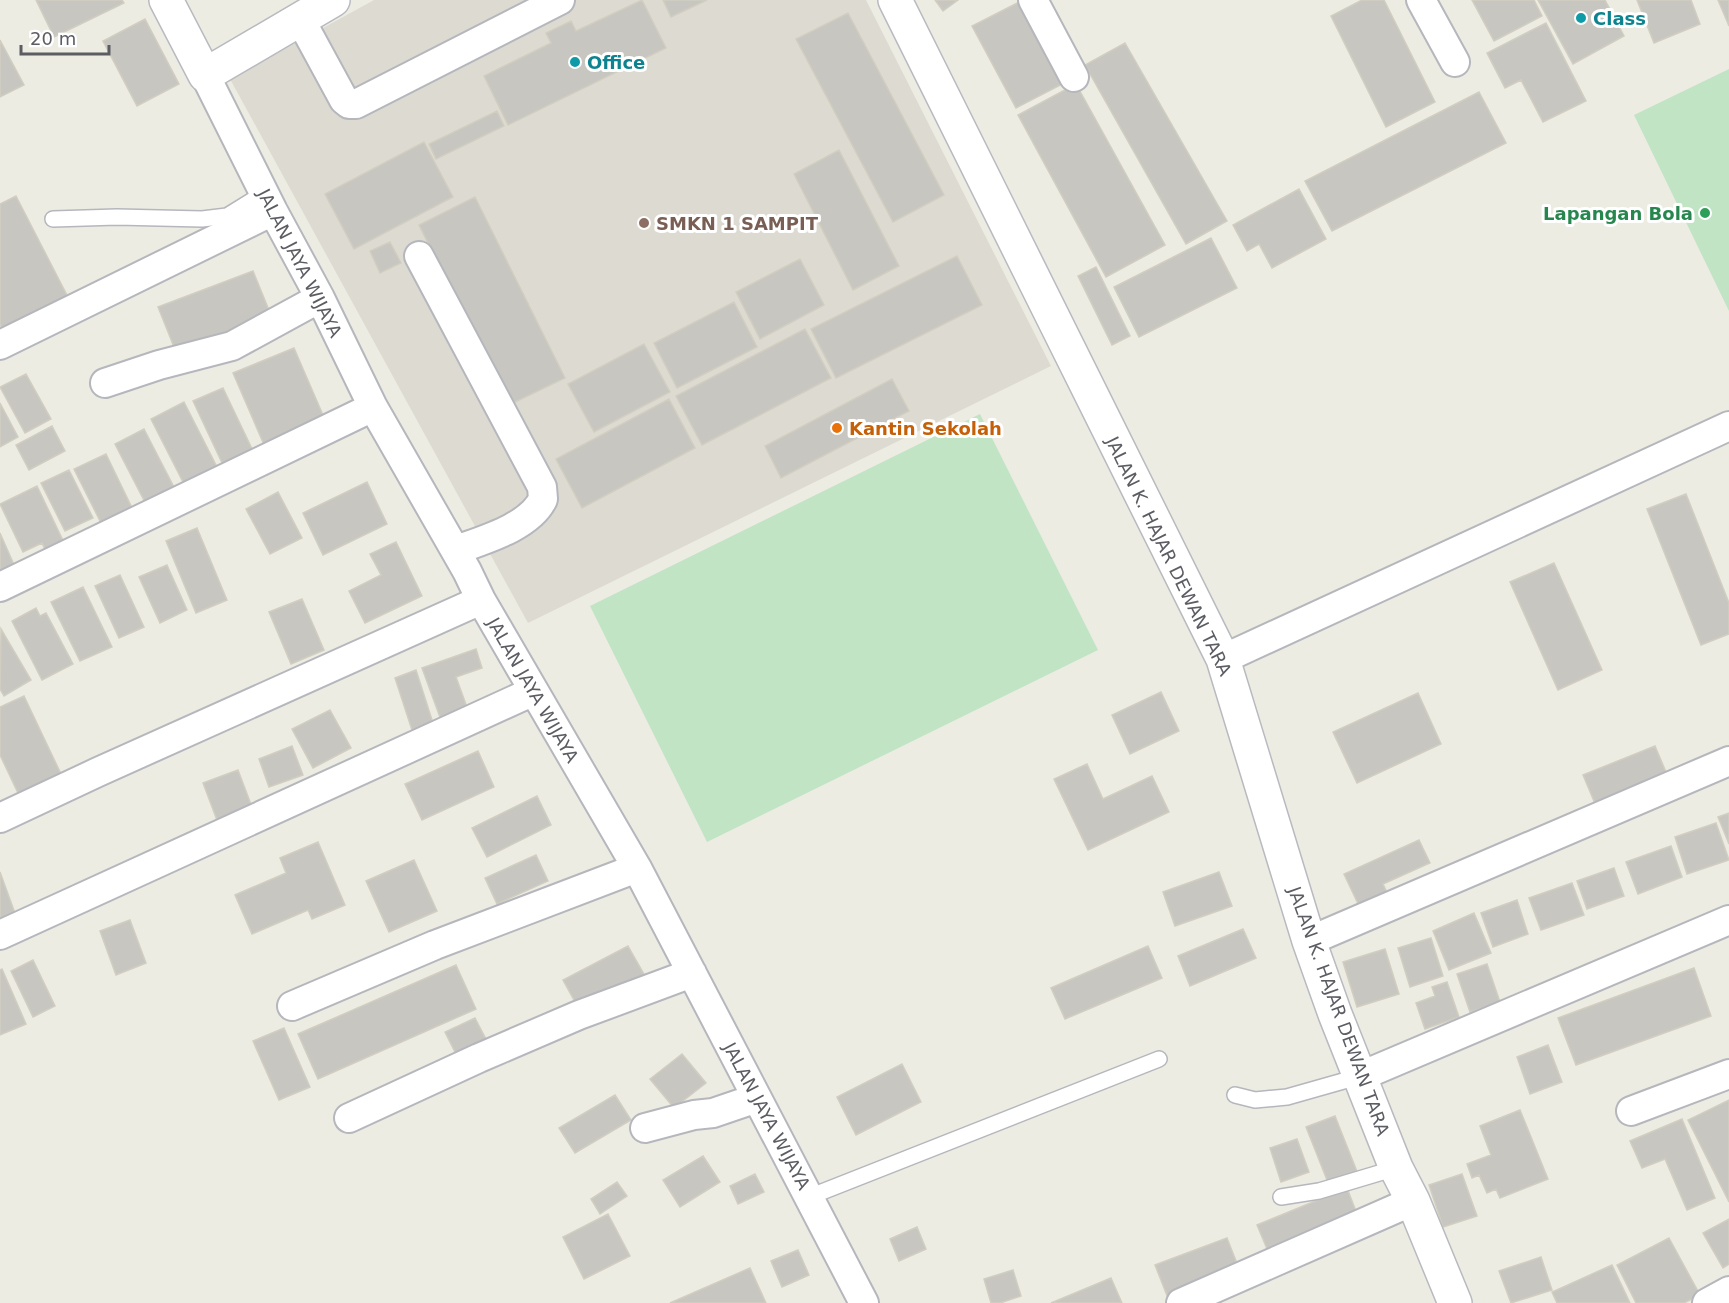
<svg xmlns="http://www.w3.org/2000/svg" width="1729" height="1303" viewBox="0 0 1729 1303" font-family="'DejaVu Sans',sans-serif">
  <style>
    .education { fill: #dddbd1 }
    .green { fill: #c0e4c4 }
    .building { fill: #c8c6c0; stroke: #d1cec1; stroke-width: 1.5 }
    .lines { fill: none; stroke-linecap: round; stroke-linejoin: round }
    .lane-casing { stroke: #b5b7bd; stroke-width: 18 }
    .street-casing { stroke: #b5b7bd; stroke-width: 32 }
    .secondary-casing { stroke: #b8bac0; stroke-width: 36 }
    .lane { stroke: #fff; stroke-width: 15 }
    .street { stroke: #fff; stroke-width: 28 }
    .secondary { stroke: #fff; stroke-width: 33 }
    .culture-dot { fill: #0f9aa8; stroke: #fff; stroke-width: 2 }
    .leisure-dot { fill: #2e9e5b; stroke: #fff; stroke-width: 2 }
    .education-dot { fill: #8d6e63; stroke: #fff; stroke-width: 2 }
    .food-dot { fill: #e8710a; stroke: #fff; stroke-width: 2 }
    .labels { text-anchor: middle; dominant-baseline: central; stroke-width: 6; stroke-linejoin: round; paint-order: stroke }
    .culture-label { font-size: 18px; font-weight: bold; fill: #0d838f; stroke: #fff; text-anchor: start }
    .leisure-label { font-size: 18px; font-weight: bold; fill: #27864d; stroke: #fff; text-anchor: end }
    .education-label { font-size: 18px; font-weight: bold; fill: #785e54; stroke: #fff; text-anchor: start }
    .street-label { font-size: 18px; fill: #5b5d63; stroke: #fff }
    .food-label { font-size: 18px; font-weight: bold; fill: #c56008; stroke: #fff; text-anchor: start }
  </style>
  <rect width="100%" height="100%" fill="#edece3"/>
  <!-- education -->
  <path class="education" d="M 374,0 L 866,0 L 1051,366 L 528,623 L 230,79 Z"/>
  <!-- green -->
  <path class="green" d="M 1729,69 L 1729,311 L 1634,115 Z
    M 980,414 L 1098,650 L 707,842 L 590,606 Z"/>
  <!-- building -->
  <path class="building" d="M 36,0 L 122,0 L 124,3 L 54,37 Z
    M 642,0 L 666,48 L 508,125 L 484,76 L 551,43 L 546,33 L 571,21 L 576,31 Z
    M 663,0 L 707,0 L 671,17 Z
    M 935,0 L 958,0 L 943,11 Z
    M 1023,0 L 1072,79 L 1016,108 L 972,26 Z
    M 1362,0 L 1384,0 L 1435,102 L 1386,127 L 1331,16 Z
    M 1472,0 L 1534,0 L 1542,16 L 1494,41 Z
    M 1538,0 L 1605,0 L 1624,36 L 1573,64 Z
    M 1637,0 L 1691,0 L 1700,24 L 1654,43 Z
    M 1718,0 L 1729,0 L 1729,26 Z
    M 848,13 L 944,195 L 893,222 L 796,39 Z
    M 145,19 L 179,84 L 137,106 L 103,41 Z
    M 1546,23 L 1586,101 L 1543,122 L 1521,80 L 1505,88 L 1487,53 Z
    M 0,40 L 24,85 L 0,97 Z
    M 1125,43 L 1227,221 L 1186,244 L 1085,65 Z
    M 1076,84 L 1165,245 L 1106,277 L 1018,115 Z
    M 1479,92 L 1506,143 L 1332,231 L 1305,181 Z
    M 497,111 L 504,126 L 436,159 L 429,144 Z
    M 424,142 L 453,197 L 354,249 L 325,194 Z
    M 839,150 L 899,266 L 853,290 L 794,174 Z
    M 1299,189 L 1326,239 L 1272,268 L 1259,244 L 1247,251 L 1233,225 Z
    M 16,196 L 72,305 L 7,338 L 0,324 L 0,204 Z
    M 475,197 L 565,378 L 509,405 L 419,225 Z
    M 1211,238 L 1237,288 L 1139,337 L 1114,287 Z
    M 390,242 L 401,263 L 380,273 L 370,251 Z
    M 957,256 L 982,305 L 836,378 L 811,329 Z
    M 800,259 L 824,305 L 760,339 L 736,292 Z
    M 1096,267 L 1130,336 L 1112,345 L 1078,276 Z
    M 253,271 L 271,315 L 176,352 L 158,307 Z
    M 734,302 L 757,347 L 677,388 L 654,343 Z
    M 805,329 L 831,378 L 702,445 L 676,396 Z
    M 644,344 L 670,392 L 594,432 L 568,384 Z
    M 294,348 L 326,422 L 265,447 L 233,373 Z
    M 26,374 L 51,419 L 25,433 L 0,387 Z
    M 892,379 L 909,411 L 781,478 L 765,446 Z
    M 223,388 L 253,451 L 223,465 L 193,401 Z
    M 669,399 L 695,448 L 582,508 L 556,459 Z
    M 184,402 L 218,469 L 185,486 L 151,419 Z
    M 0,403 L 18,437 L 0,447 Z
    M 52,426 L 65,451 L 29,470 L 16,445 Z
    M 144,429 L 178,495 L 149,510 L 115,444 Z
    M 106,454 L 135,514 L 104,529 L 74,469 Z
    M 69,470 L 93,518 L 65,531 L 41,483 Z
    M 367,482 L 387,524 L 323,555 L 303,513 Z
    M 37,486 L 67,549 L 49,558 L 42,543 L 23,552 L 0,504 Z
    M 278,492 L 302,538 L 270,554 L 246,509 Z
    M 1686,494 L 1729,603 L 1729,634 L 1701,645 L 1647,509 Z
    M 197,528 L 227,600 L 196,613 L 166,541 Z
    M 0,533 L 15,567 L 0,573 Z
    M 396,542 L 422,596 L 365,623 L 349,591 L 381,575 L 370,554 Z
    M 1554,563 L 1602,670 L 1558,690 L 1510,582 Z
    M 167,565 L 187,610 L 160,623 L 139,577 Z
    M 120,575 L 144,627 L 119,638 L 95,586 Z
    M 83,587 L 112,647 L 80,661 L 51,602 Z
    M 302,599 L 324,650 L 291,664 L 269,612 Z
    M 36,608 L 40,616 L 46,613 L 73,664 L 42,680 L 12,621 Z
    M 1,629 L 31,680 L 4,696 L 0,689 Z
    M 476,649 L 482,668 L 456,677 L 468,710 L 441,720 L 422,668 Z
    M 416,670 L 433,723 L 412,730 L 395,678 Z
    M 1161,692 L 1179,731 L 1130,754 L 1112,715 Z
    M 1418,693 L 1441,744 L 1357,783 L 1333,732 Z
    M 24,696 L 61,774 L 18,793 L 0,755 L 0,707 Z
    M 330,710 L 351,748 L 313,768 L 292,729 Z
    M 292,746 L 303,775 L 269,787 L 259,759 Z
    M 1655,746 L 1671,784 L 1599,813 L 1583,775 Z
    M 478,751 L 494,787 L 422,820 L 405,784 Z
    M 1087,764 L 1103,799 L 1152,776 L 1169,812 L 1088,850 L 1054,779 Z
    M 238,770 L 252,807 L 217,820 L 203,783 Z
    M 537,796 L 551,825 L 487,857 L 472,828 Z
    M 1729,813 L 1729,844 L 1718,817 Z
    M 1716,823 L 1729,860 L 1687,874 L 1675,837 Z
    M 1419,840 L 1430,863 L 1383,884 L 1389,897 L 1361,910 L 1344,874 Z
    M 318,842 L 345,905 L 312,919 L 308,910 L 252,934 L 235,895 L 286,873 L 280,858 Z
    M 1671,846 L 1682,877 L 1638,894 L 1626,862 Z
    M 536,855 L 548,881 L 497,904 L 485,878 Z
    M 414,860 L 437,911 L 389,932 L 366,881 Z
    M 1614,868 L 1624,896 L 1587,909 L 1577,881 Z
    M 0,872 L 16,916 L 0,922 Z
    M 1219,872 L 1232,906 L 1175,926 L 1163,892 Z
    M 1572,883 L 1584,915 L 1541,930 L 1529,898 Z
    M 1517,900 L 1528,934 L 1493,947 L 1481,913 Z
    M 1474,913 L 1491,953 L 1449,970 L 1433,931 Z
    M 130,920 L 146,963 L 116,975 L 100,931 Z
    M 1243,929 L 1256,958 L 1190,986 L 1178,956 Z
    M 1431,938 L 1443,976 L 1410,987 L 1398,948 Z
    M 628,946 L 645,976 L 580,1011 L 563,980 Z
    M 1148,946 L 1162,978 L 1065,1019 L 1051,988 Z
    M 1385,949 L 1399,994 L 1357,1007 L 1343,962 Z
    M 33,960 L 55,1006 L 33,1017 L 11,971 Z
    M 1487,964 L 1500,1002 L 1470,1012 L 1457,974 Z
    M 456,965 L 476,1009 L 318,1079 L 298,1034 Z
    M 1694,968 L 1711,1016 L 1576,1065 L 1558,1018 Z
    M 2,969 L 26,1024 L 0,1035 L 0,970 Z
    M 1447,982 L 1459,1017 L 1425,1029 L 1416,1003 L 1435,996 L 1432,987 Z
    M 475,1018 L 488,1043 L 458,1058 L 445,1032 Z
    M 284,1028 L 310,1087 L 279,1100 L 253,1041 Z
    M 1548,1045 L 1562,1082 L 1530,1094 L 1517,1057 Z
    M 682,1054 L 706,1083 L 674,1108 L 650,1079 Z
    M 902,1064 L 921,1102 L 856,1135 L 837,1097 Z
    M 615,1095 L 631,1120 L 575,1153 L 559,1128 Z
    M 1729,1100 L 1729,1202 L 1688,1120 Z
    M 1520,1110 L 1548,1179 L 1500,1198 L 1496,1189 L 1487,1193 L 1479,1175 L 1472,1178 L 1467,1164 L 1491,1155 L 1480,1126 Z
    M 1335,1116 L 1358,1174 L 1329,1185 L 1306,1127 Z
    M 1682,1119 L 1715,1198 L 1687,1210 L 1665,1159 L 1642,1168 L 1630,1141 Z
    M 1297,1139 L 1309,1172 L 1281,1182 L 1270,1148 Z
    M 703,1156 L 720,1182 L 680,1207 L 663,1180 Z
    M 755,1174 L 764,1192 L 738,1204 L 730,1186 Z
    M 1462,1174 L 1477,1216 L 1443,1227 L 1429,1185 Z
    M 617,1182 L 627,1196 L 600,1214 L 591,1199 Z
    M 1347,1188 L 1359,1219 L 1270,1256 L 1257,1225 Z
    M 608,1214 L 630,1256 L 584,1279 L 563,1237 Z
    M 1729,1219 L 1729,1264 L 1723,1268 L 1703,1233 Z
    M 917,1227 L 926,1249 L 899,1261 L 890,1239 Z
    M 1227,1238 L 1240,1271 L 1168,1298 L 1155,1265 Z
    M 1669,1238 L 1700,1295 L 1684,1303 L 1636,1303 L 1617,1265 Z
    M 798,1250 L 809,1275 L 782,1287 L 771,1261 Z
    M 1541,1257 L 1552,1290 L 1511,1303 L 1499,1271 Z
    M 1612,1265 L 1630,1303 L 1557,1303 L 1552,1292 Z
    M 750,1268 L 766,1303 L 670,1303 Z
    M 1013,1270 L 1021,1296 L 1000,1303 L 991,1303 L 984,1279 Z
    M 1111,1278 L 1122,1303 L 1051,1303 Z"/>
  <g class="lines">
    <!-- lane casing -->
    <g class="lane-casing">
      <path id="lane" d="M 53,219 L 117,217 L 202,219 L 227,216 L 264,193
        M 1235,1095 L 1255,1100 L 1287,1097 L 1361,1076
        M 809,1197 L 1159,1059
        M 1281,1197 L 1319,1191 L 1396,1168"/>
    </g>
    <!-- street casing -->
    <g class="street-casing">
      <path id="street" d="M 1033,0 L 1074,77
        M 1421,0 L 1455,62
        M 300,19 L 344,100 L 349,104 L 356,104 L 560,0
        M 205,75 L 273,211 L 320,298 L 373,407 L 467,571 L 481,600 L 637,868 L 864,1303
        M 419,256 L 542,487 L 543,499 C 530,527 483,540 456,550
        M 0,345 L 273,211
        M 105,383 L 159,365 L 232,346 L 320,298
        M 0,587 L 373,407
        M 1223,659 L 1729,426
        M 0,818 L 98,772 L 481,600
        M 0,935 L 534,691
        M 1309,941 L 1729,761
        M 292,1006 L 435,945 L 637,868
        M 1361,1076 L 1729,920
        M 1631,1111 L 1729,1074
        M 349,1118 L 479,1058 L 579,1015 L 692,973
        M 645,1128 L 694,1115 L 713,1113 L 757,1098
        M 1181,1303 L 1413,1201
        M 1707,1303 L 1729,1291"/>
    </g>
    <!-- secondary casing -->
    <g class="secondary-casing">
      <path id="secondary" d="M 166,0 L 205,75 L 333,0
        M 895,0 L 1223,659 L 1309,941 L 1335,1014 L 1396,1168 L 1413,1201 L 1455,1303"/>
    </g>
    <!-- lane -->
    <use href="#lane" class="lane"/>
    <!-- street -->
    <use href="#street" class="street"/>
    <!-- secondary -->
    <use href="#secondary" class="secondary"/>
  </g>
  <!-- markers -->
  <g class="culture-dot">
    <circle cx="1581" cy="18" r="6"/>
    <circle cx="575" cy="62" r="6"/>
  </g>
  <circle class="leisure-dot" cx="1705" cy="213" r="6"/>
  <circle class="education-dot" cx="644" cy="223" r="6"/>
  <circle class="food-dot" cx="837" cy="428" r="6"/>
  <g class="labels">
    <!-- culture labels -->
    <g class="culture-label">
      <text x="1593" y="18">Class</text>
      <text x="587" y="62">Office</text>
    </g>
    <!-- leisure labels -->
    <g class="leisure-label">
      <text x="1693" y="213">Lapangan Bola</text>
    </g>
    <!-- education labels -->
    <g class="education-label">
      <text x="656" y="223">SMKN 1 SAMPIT</text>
    </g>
    <!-- street labels -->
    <g class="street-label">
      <text transform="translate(300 263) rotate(63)">JALAN JAYA WIJAYA</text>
      <text transform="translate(1169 556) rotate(64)">JALAN K. HAJAR DEWAN TARA</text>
      <text transform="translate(533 690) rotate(60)">JALAN JAYA WIJAYA</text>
      <text transform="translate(1339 1011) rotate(70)">JALAN K. HAJAR DEWAN TARA</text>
      <text transform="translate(767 1116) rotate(62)">JALAN JAYA WIJAYA</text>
    </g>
    <!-- food labels -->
    <g class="food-label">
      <text x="849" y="428">Kantin Sekolah</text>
    </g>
  </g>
  <!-- scale -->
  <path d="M21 45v9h88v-9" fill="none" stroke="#5b5d63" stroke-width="3"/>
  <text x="30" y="45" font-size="18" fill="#5b5d63" stroke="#ffffff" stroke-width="4.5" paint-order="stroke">20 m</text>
</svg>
